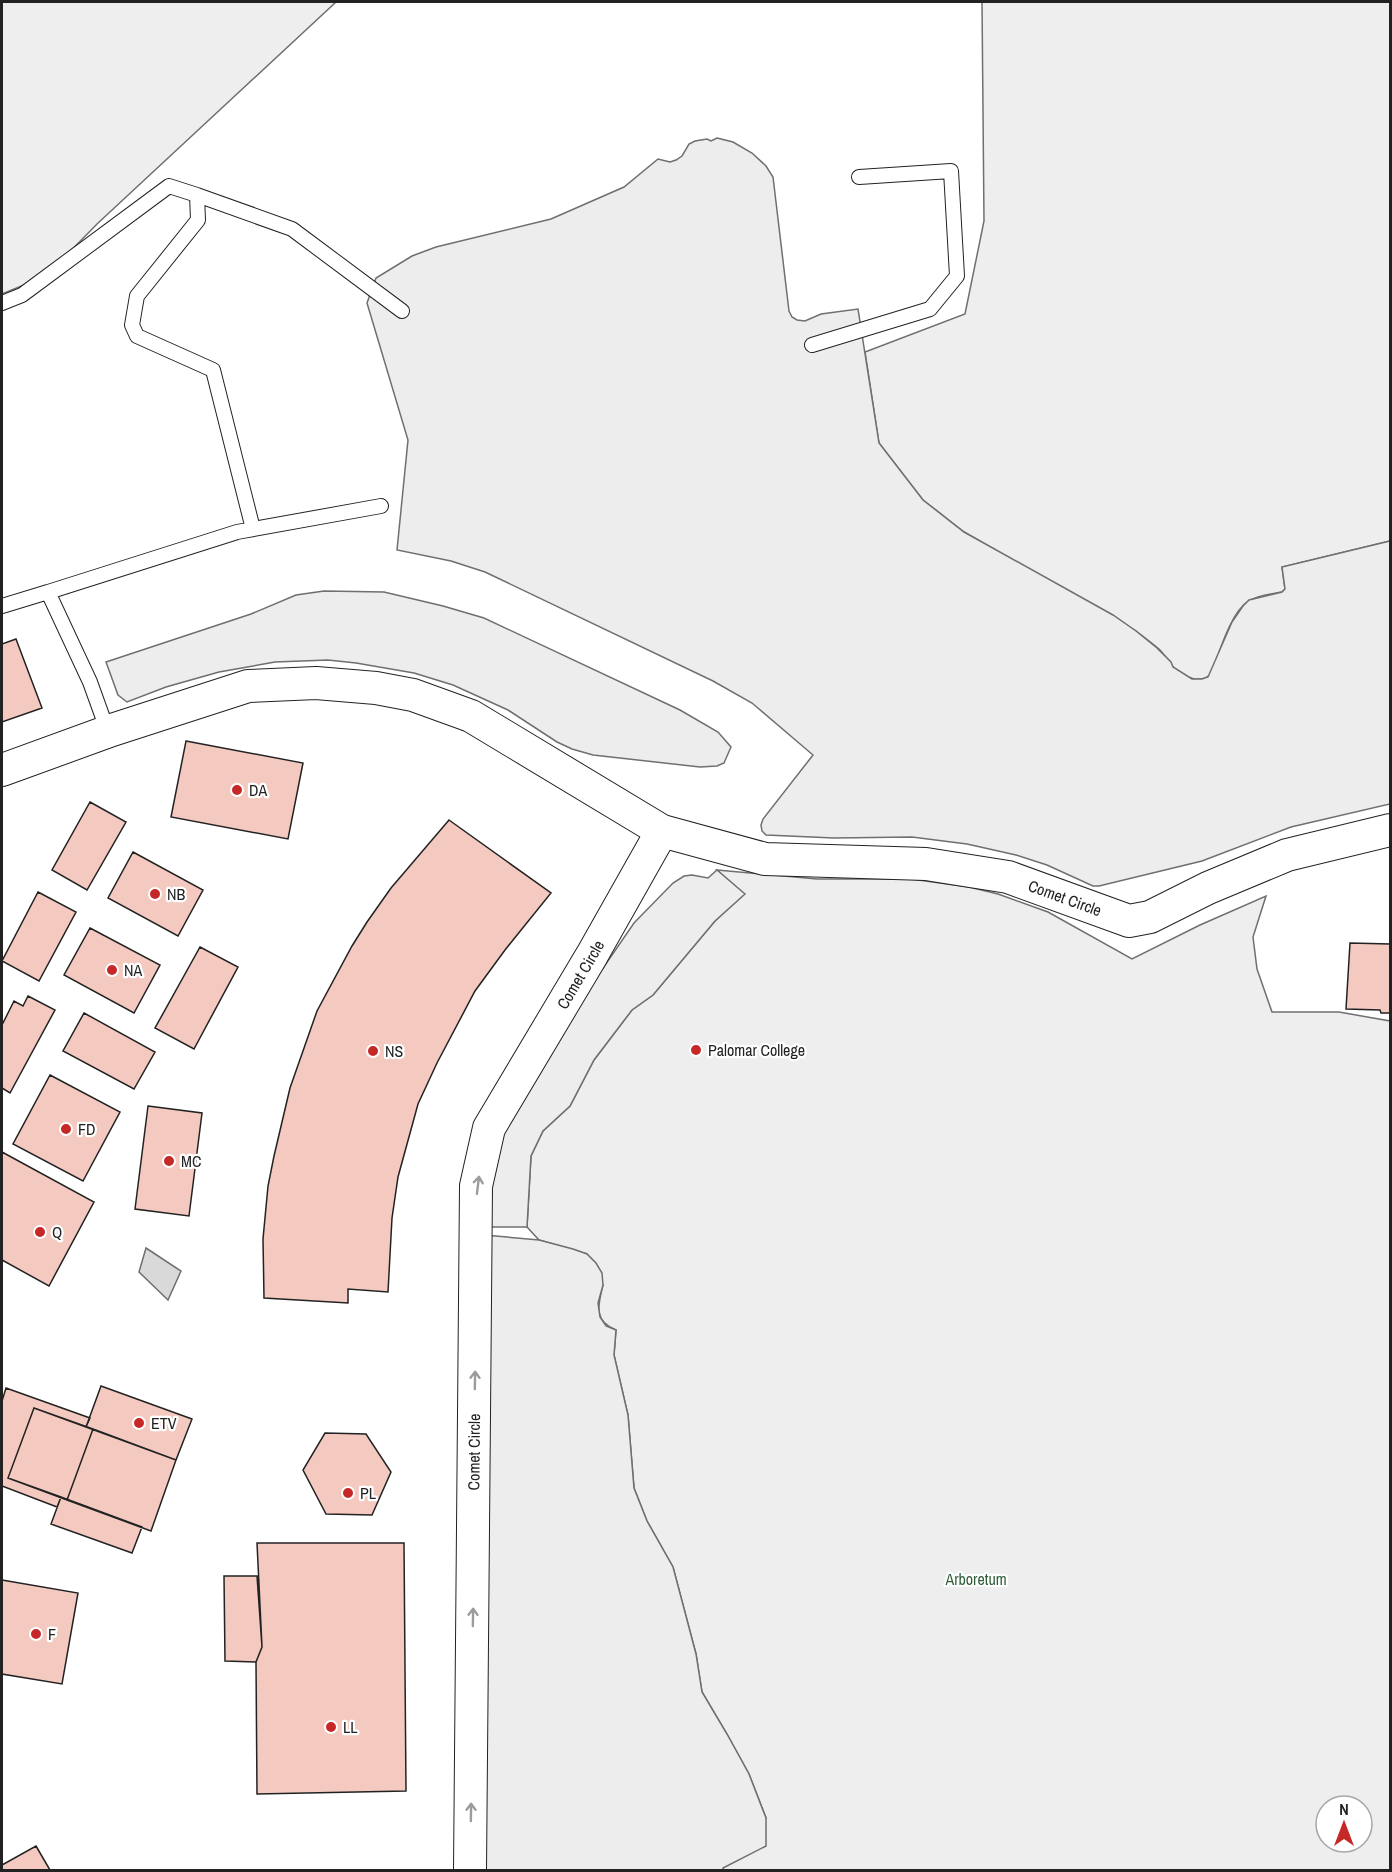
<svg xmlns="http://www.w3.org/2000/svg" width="1392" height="1872" viewBox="0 0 1392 1872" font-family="'Archivo Narrow',sans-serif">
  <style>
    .green { fill: #eee; stroke: #6f6f6f; stroke-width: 1.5; fill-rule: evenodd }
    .parking { fill: #ededed; stroke: #6f6f6f; stroke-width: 1.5 }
    .water { fill: #d9d9d9; stroke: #6f6f6f; stroke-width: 1.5 }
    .building { fill: #f3c9c0; stroke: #222; stroke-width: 1.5 }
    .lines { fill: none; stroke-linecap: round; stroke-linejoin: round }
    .service-casing { stroke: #222; stroke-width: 16 }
    .tertiary-casing { stroke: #222; stroke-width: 34 }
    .service { stroke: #fff; stroke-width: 14 }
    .tertiary { stroke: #fff; stroke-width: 32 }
    .oneway { stroke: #9c9c9c }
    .poi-dot { fill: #c62828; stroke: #fff; stroke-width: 2 }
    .labels { text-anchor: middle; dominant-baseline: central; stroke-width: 4.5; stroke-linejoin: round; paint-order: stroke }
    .poi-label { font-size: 16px; fill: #222; stroke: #fff; text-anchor: start }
    .street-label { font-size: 16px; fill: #222; stroke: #fff }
    .park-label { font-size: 16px; fill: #2f5e38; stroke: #fff }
  </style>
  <rect width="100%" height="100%" fill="#fff"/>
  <!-- green -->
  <path class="green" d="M 2,2 L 336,2 L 97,224 L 46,276 L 2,294 Z
    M 982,2 L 1390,2 L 1390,541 L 1282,567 L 1285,589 L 1282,592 C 1272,594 1258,595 1249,601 C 1231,611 1219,653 1212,672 C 1203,686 1184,677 1174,668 C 1169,662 1165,655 1159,649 C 1152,643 1144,637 1136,631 L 964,532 L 923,500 L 879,443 L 865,352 L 965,314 L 984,221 Z
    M 717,870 L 817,879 L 911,879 L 969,887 L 998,894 L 1048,912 L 1132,959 L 1200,925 L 1266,896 L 1253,937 L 1257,969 L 1272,1012 L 1339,1012 L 1390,1021 L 1390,1870 L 723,1870 L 723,1868 L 766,1818 L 749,1774 L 727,1734 L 702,1692 L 696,1654 L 673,1567 L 647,1521 L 634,1488 L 628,1415 L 614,1355 L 616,1330 C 593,1321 598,1305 603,1285 L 587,1254 L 539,1240 L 527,1227 L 531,1156 L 543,1131 L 570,1106 L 594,1060 L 632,1010 L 653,995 L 715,921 L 744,894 ZM 1326,1806 L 1362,1806 L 1362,1842 L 1326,1842 Z"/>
  <!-- parking -->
  <path class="parking" d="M 717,138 L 733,142 L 752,153 L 766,166 L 773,177 L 789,311 L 792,317 L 797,320 L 805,321 L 821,314 L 858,309 L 879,443 L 923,500 L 964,532 L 1113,615 L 1136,631 L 1157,648 L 1171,662 L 1173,667 L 1192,679 L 1202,679 L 1208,677 L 1232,622 L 1243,606 L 1249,600 L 1282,592 L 1285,589 L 1282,567 L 1390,541 L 1390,804 L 1291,827 L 1202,861 L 1099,886 L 1093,886 L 1047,865 L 1016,855 L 967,844 L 912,837 L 834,838 L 766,835 L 762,831 L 761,825 L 763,819 L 813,755 L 752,703 L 713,681 L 485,572 L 451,561 L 397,550 L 408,440 L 367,303 L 376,278 L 412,256 L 436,247 L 551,219 L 624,187 L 658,159 L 670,162 L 676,160 L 682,156 L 689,144 L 695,141 L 707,139 L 711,141 Z
    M 324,591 L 384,592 L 443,606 L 484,618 L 680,710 L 718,732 L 731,747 L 724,763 L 717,766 L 700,767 L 593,755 L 572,749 L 557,742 L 508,710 L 453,685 L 414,673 L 356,663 L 328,660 L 275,662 L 219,672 L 166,687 L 127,702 L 118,695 L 106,662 L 251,614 L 296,595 Z
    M 717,870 L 745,894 L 715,921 L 653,995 L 632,1010 L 594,1060 L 570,1106 L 543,1131 L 531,1156 L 527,1227 L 484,1227 L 496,1140 L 544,1054 L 634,923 L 673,883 L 684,876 L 692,875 L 708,878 Z
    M 484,1235 L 539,1240 L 573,1249 L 587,1254 L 596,1263 L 602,1273 L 603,1285 L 598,1303 L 600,1317 L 606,1326 L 616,1330 L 614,1355 L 628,1415 L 634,1488 L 647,1521 L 673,1567 L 696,1654 L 702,1692 L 727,1734 L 749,1774 L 766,1818 L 766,1846 L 723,1868 L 723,1870 L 482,1870 Z"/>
  <!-- water -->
  <path class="water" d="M 146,1248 L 181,1271 L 168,1300 L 139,1272 Z"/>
  <!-- building -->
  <path class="building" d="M 16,639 L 42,708 L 2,722 L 2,644 Z
    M 186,741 L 303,763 L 288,839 L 171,817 Z
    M 90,802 L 126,822 L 87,890 L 52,870 Z
    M 449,820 L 551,893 L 505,950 L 475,991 L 437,1063 L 418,1104 L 398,1177 L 392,1218 L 388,1292 L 348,1289 L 348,1303 L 264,1298 L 263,1239 L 268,1186 L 274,1156 L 290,1088 L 317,1011 L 352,946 L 367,922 L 391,888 Z
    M 133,852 L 203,890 L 178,936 L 108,898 Z
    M 38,892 L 76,912 L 39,981 L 2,961 Z
    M 90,928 L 160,965 L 134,1013 L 64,975 Z
    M 1350,943 L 1390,944 L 1390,1013 L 1381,1013 L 1380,1010 L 1346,1009 Z
    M 200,947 L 238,967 L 194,1049 L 155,1028 Z
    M 28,996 L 55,1010 L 10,1093 L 2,1088 L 2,1025 L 14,1001 L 23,1006 Z
    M 84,1013 L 155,1052 L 134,1089 L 63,1051 Z
    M 50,1075 L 120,1112 L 83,1181 L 13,1144 Z
    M 148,1106 L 202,1113 L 189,1216 L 135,1209 Z
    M 2,1152 L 94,1202 L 49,1286 L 2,1260 Z
    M 101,1386 L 192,1419 L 176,1460 L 86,1427 Z
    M 6,1388 L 90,1418 L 86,1427 L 34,1408 L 8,1478 L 61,1497 L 57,1507 L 2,1486 L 2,1401 Z
    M 34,1408 L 93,1429 L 67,1500 L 8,1478 Z
    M 93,1429 L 176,1460 L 151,1531 L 67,1500 Z
    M 325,1433 L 366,1434 L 391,1472 L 372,1515 L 326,1514 L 303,1470 Z
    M 61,1497 L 142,1527 L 132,1553 L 51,1524 Z
    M 257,1543 L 404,1543 L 406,1791 L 257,1794 L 256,1662 L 262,1647 Z
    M 224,1576 L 257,1576 L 262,1647 L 256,1662 L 225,1661 Z
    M 2,1580 L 78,1593 L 62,1684 L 2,1674 Z
    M 36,1846 L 50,1870 L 2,1870 L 2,1865 Z"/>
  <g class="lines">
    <!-- service casing -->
    <g class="service-casing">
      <path id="service" d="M 197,195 L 292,229 L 402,311
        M 2,303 L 22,295 L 169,186 L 197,195 L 198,220 L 137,296 L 132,325 L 137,336 L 213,370 L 253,529
        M 812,345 L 930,309 L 957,276 L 951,171 L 859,177
        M 48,592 L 237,532 L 381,506
        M 2,606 L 48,592 L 90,682 L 108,732"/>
    </g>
    <!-- tertiary casing -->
    <g class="tertiary-casing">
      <g id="tertiary">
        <path id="s1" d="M 2,770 L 112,730 L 248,686 L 316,683 L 376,688 L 413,695 L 471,716 L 662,831 L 765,859 L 926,864 L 1008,877 L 1129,921 L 1150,917 L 1208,888 L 1287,855 L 1390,830"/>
        <path id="s2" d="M 470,1870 L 476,1186 L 489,1128 L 592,955 L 662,831"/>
      </g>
    </g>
    <!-- service -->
    <use href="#service" class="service"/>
    <!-- tertiary -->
    <use href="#tertiary" class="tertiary"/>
  </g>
  <!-- one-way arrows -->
  <defs><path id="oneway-shaft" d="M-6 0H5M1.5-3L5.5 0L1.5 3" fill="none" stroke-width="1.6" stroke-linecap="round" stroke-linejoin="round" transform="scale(1.5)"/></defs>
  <g class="oneway">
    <use href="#oneway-shaft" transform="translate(478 1185) rotate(-83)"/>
    <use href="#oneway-shaft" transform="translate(475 1380) rotate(-89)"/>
    <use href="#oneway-shaft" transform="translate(473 1617) rotate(-89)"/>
    <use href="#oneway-shaft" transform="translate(471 1812) rotate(-89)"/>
  </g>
  <!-- markers -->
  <g class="poi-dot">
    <circle cx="237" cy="790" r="6"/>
    <circle cx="155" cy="894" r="6"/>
    <circle cx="112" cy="970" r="6"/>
    <circle cx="696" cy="1050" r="6"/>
    <circle cx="373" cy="1051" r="6"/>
    <circle cx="66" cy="1129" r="6"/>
    <circle cx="169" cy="1161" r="6"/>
    <circle cx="40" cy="1232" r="6"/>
    <circle cx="139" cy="1423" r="6"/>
    <circle cx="348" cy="1493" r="6"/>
    <circle cx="36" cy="1634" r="6"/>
    <circle cx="331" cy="1727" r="6"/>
  </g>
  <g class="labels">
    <!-- poi labels -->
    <g class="poi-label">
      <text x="249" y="790">DA</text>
      <text x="167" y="894">NB</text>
      <text x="124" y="970">NA</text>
      <text x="708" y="1050">Palomar College</text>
      <text x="385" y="1051">NS</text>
      <text x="78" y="1129">FD</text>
      <text x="181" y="1161">MC</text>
      <text x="52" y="1232">Q</text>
      <text x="151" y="1423">ETV</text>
      <text x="360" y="1493">PL</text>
      <text x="48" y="1634">F</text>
      <text x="343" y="1727">LL</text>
    </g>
    <!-- street labels -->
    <g class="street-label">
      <text stroke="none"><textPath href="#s1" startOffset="1122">Comet Circle</textPath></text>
      <text stroke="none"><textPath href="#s2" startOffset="922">Comet Circle</textPath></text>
      <text stroke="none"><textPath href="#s2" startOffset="418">Comet Circle</textPath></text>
    </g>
    <!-- park labels -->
    <g class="park-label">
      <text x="976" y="1579">Arboretum</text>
    </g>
  </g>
  <!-- border -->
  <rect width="1392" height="1872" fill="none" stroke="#222222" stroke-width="6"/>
  <!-- north arrow -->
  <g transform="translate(1344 1824)"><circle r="28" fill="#ffffff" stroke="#a7a7a7" stroke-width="1.5"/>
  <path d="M0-4.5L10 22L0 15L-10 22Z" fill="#c62828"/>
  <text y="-9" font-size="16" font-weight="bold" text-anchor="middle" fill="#222222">N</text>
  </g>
</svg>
